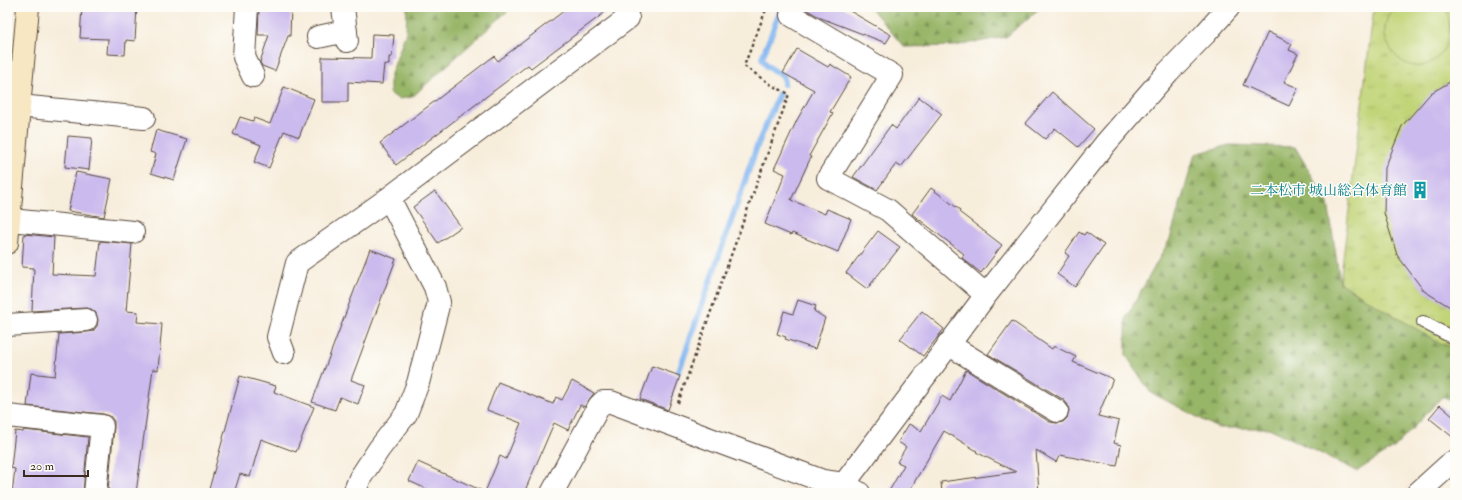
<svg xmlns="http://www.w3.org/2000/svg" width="1462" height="500" viewBox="0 0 1462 500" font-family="'IM FELL Double Pica','Noto Serif JP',serif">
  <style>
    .grass { fill: url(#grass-tufts); stroke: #7e7f4a }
    .forest { fill: url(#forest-firs); stroke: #6a7043 }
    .garden { fill: #c1d477; stroke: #7e7f4a }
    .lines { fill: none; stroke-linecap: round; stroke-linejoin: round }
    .stream { stroke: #84b7f1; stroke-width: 6 }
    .building { fill: #cbbaed }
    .lane-casing { stroke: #57473a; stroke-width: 14 }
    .street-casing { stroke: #57473a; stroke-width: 24 }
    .secondary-casing { stroke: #57473a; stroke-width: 24 }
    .path { stroke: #57473a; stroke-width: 2.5; stroke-dasharray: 3 3; stroke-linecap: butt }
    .lane { stroke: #fff; stroke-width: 12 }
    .street { stroke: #fff; stroke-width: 22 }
    .secondary { stroke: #f7e8c3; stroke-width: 22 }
    .labels { text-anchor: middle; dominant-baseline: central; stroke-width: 3; stroke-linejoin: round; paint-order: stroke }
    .culture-label { font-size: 14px; fill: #0d838f; stroke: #fdfcf7; text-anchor: end }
  </style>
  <defs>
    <pattern id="grass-tufts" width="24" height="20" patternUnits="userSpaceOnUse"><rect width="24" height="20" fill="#c1d477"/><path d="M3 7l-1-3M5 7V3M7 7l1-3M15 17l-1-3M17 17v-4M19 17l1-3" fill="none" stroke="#a7b666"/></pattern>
    <pattern id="forest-firs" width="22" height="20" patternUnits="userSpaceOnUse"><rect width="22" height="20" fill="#98b668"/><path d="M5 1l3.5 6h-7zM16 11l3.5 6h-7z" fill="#7d9455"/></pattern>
  </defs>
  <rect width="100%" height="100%" fill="#fdfcf7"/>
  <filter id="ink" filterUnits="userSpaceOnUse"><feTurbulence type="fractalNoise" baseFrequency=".025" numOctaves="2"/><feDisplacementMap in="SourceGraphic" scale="8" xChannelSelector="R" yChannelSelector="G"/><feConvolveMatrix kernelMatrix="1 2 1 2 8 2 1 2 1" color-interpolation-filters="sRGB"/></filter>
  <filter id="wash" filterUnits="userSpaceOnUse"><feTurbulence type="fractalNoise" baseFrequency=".012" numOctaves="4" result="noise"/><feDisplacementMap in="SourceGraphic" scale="16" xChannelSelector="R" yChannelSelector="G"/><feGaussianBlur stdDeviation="0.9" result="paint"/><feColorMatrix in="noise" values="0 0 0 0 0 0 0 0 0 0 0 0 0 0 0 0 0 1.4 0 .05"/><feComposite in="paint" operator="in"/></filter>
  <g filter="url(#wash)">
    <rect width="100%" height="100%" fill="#f7eddb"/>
    <!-- grass -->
    <path class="grass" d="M 1374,7 L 1455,7 L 1455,348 L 1441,344 L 1340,283 Z"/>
    <!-- forest -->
    <path class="forest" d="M 407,7 L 512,7 L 412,97 L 398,99 L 390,93 L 390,77 L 406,32 Z
      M 870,7 L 1041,7 L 1006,37 L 954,46 L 904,47 Z
      M 1229,145 L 1295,147 L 1328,203 L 1340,283 L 1441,344 L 1455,348 L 1455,403 L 1442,397 L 1395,447 L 1357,471 L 1269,428 L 1218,428 L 1150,392 L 1126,355 L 1126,318 L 1170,239 L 1195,154 Z"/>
    <!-- garden -->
    <path class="garden" d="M 1394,7 L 1445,7 C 1462,43 1427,85 1397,57 C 1391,51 1387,44 1385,36 C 1384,25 1387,15 1394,7 Z"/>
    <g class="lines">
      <!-- stream -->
      <path class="stream" d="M 782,7 L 762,58 L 767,66 L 784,77 L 784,84
        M 679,371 L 757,146 L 779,94"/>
    </g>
    <g id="blocks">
      <!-- building -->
      <path class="building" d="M 82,7 L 137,7 L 135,41 L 126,40 L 125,55 L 107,54 L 108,39 L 80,38 Z
        M 259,7 L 291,7 L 290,36 L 288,36 L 275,71 L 262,66 L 260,62 L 269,35 L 258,35 Z
        M 569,7 L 612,7 L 531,68 L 528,65 L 396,165 L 380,143 L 494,56 L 498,61 Z
        M 802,7 L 843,7 L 891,35 L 886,43 L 821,18 Z
        M 1268,32 L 1292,44 L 1289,50 L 1298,54 L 1284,82 L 1298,88 L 1289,106 L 1243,85 Z
        M 372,34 L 394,35 L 392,57 L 389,57 L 389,65 L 384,64 L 382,84 L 348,82 L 348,102 L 322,102 L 322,57 L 371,58 Z
        M 797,49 L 828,67 L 830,64 L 851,77 L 830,112 L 833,113 L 809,156 L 811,157 L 791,200 L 825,214 L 827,209 L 851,219 L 838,252 L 792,233 L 791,235 L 765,224 L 785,174 L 774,169 L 797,120 L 814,90 L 783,73 Z
        M 1455,79 L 1455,310 L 1424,291 L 1397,255 L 1384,213 L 1385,168 L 1402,126 L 1431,93 Z
        M 284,87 L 314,99 L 299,137 L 284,131 L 269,168 L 254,162 L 261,145 L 233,134 L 240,117 L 253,121 L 254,118 L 270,124 Z
        M 1052,92 L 1094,129 L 1078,147 L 1055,128 L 1045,139 L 1025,123 Z
        M 919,97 L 942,114 L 901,167 L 896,164 L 877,190 L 853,177 L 891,125 L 896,129 Z
        M 156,130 L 187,139 L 174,180 L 151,173 L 156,154 L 150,152 Z
        M 68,136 L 92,138 L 89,170 L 65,167 Z
        M 76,172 L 112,179 L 104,217 L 68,211 Z
        M 931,188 L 960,210 L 959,212 L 1002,245 L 981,273 L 962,258 L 964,254 L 912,214 Z
        M 435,191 L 461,227 L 438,243 L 413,207 Z
        M 878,231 L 900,247 L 867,289 L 846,273 Z
        M 1079,232 L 1084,235 L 1086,232 L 1104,245 L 1075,287 L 1057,274 L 1069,256 L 1065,253 Z
        M 24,234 L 54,237 L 52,274 L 96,276 L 100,241 L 132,244 L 126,311 L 138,312 L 137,322 L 162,324 L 158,370 L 153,369 L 136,493 L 108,491 L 114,427 L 114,421 L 110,416 L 103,414 L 27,406 L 31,373 L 55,376 L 59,334 L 87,332 L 93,331 L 97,326 L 98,320 L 96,313 L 91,309 L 86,308 L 32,311 L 34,268 L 22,267 Z
        M 370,249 L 396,259 L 351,380 L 365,385 L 358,404 L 340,397 L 335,410 L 312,402 Z
        M 798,300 L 816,306 L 814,311 L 825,318 L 815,349 L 785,339 L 786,337 L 777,334 L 784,311 L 793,314 Z
        M 922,311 L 944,329 L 923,356 L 900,339 Z
        M 1012,321 L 1052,349 L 1054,346 L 1076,357 L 1073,362 L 1113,379 L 1098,416 L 1119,421 L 1114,443 L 1121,445 L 1117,466 L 1060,455 L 1056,462 L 1036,450 L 1039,493 L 942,493 L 941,482 L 1016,472 L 976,452 L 977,451 L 944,431 L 908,493 L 888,493 L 904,465 L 897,462 L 906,447 L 898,442 L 909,424 L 921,431 L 942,396 L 950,401 L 966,370 L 1050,422 L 1057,423 L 1063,422 L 1067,418 L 1069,411 L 1068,405 L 1064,400 L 988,354 Z
        M 652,366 L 680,376 L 668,410 L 640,399 Z
        M 240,376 L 276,386 L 274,392 L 314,407 L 296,452 L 261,439 L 250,477 L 240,474 L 234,493 L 208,493 Z
        M 572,381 L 594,393 L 584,407 L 580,405 L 568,430 L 554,423 L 524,493 L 435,493 L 409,481 L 418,462 L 485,492 L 500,456 L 506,459 L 521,423 L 487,410 L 498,382 L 553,404 L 556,397 L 562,400 Z
        M 1440,405 L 1455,418 L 1455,439 L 1429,418 Z
        M 24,430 L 88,437 L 83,493 L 12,493 L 15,469 L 11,468 L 15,431 L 23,432 Z"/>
    </g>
  </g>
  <g filter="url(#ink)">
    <use href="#blocks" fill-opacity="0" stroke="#57473a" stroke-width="1"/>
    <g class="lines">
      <!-- lane casing -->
      <g class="lane-casing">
        <path id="lane" d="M 1423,322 L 1455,339"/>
      </g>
      <!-- street casing -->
      <g class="street-casing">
        <path id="street" d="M 247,7 L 244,57 L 253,76
          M 343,7 L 347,41
          M 791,15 L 892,75 L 828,178 L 888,210 L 986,295
          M 318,37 L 346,31
          M 19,106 L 144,118
          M 10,220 L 133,232
          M 7,325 L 86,320
          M 948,344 L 1057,411
          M 284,353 L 278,337 L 297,263 L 389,198 L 628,18
          M 7,416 L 102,426 L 95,493
          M 354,493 L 360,478 L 379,449 L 406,414 L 418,383 L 439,302 L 435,287 L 389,198
          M 552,493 L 599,406 L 603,402 L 611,402 L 823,481 L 844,484
          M 859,493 L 844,484 L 986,295 L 1106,143 L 1168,72 L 1205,34 L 1229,7
          M 1418,493 L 1451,463"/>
      </g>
      <!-- secondary casing -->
      <g class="secondary-casing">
        <path id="secondary" d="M 7,243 L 28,7"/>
      </g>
      <!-- path -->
      <path class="path" d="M 678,403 L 789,94 L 773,86 L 744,66 L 767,7"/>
      <!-- lane -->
      <use href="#lane" class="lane"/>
      <!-- street -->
      <use href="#street" class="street"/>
      <!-- secondary -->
      <use href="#secondary" class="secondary"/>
    </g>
  </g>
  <!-- icons -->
  <defs>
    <g id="building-bare" transform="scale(1.38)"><path d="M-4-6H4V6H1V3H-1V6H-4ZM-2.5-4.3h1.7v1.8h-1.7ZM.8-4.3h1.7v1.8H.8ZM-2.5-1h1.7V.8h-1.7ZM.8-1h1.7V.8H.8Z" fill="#0f9aa8" stroke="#fdfcf7" stroke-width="2.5" paint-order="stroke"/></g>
  </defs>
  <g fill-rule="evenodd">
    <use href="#building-bare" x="1420" y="190"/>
  </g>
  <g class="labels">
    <!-- culture labels -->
    <g class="culture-label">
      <text x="1407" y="190">二本松市 城山総合体育館</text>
    </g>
  </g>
  <!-- margin -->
  <rect width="1462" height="500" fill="none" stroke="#fdfcf7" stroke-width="24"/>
  <!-- scale -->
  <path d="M24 470v6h64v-6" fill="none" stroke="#3b2a1e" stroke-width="2"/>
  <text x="30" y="470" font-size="12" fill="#3b2a1e" stroke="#fdfcf7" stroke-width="3" paint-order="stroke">20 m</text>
</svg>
